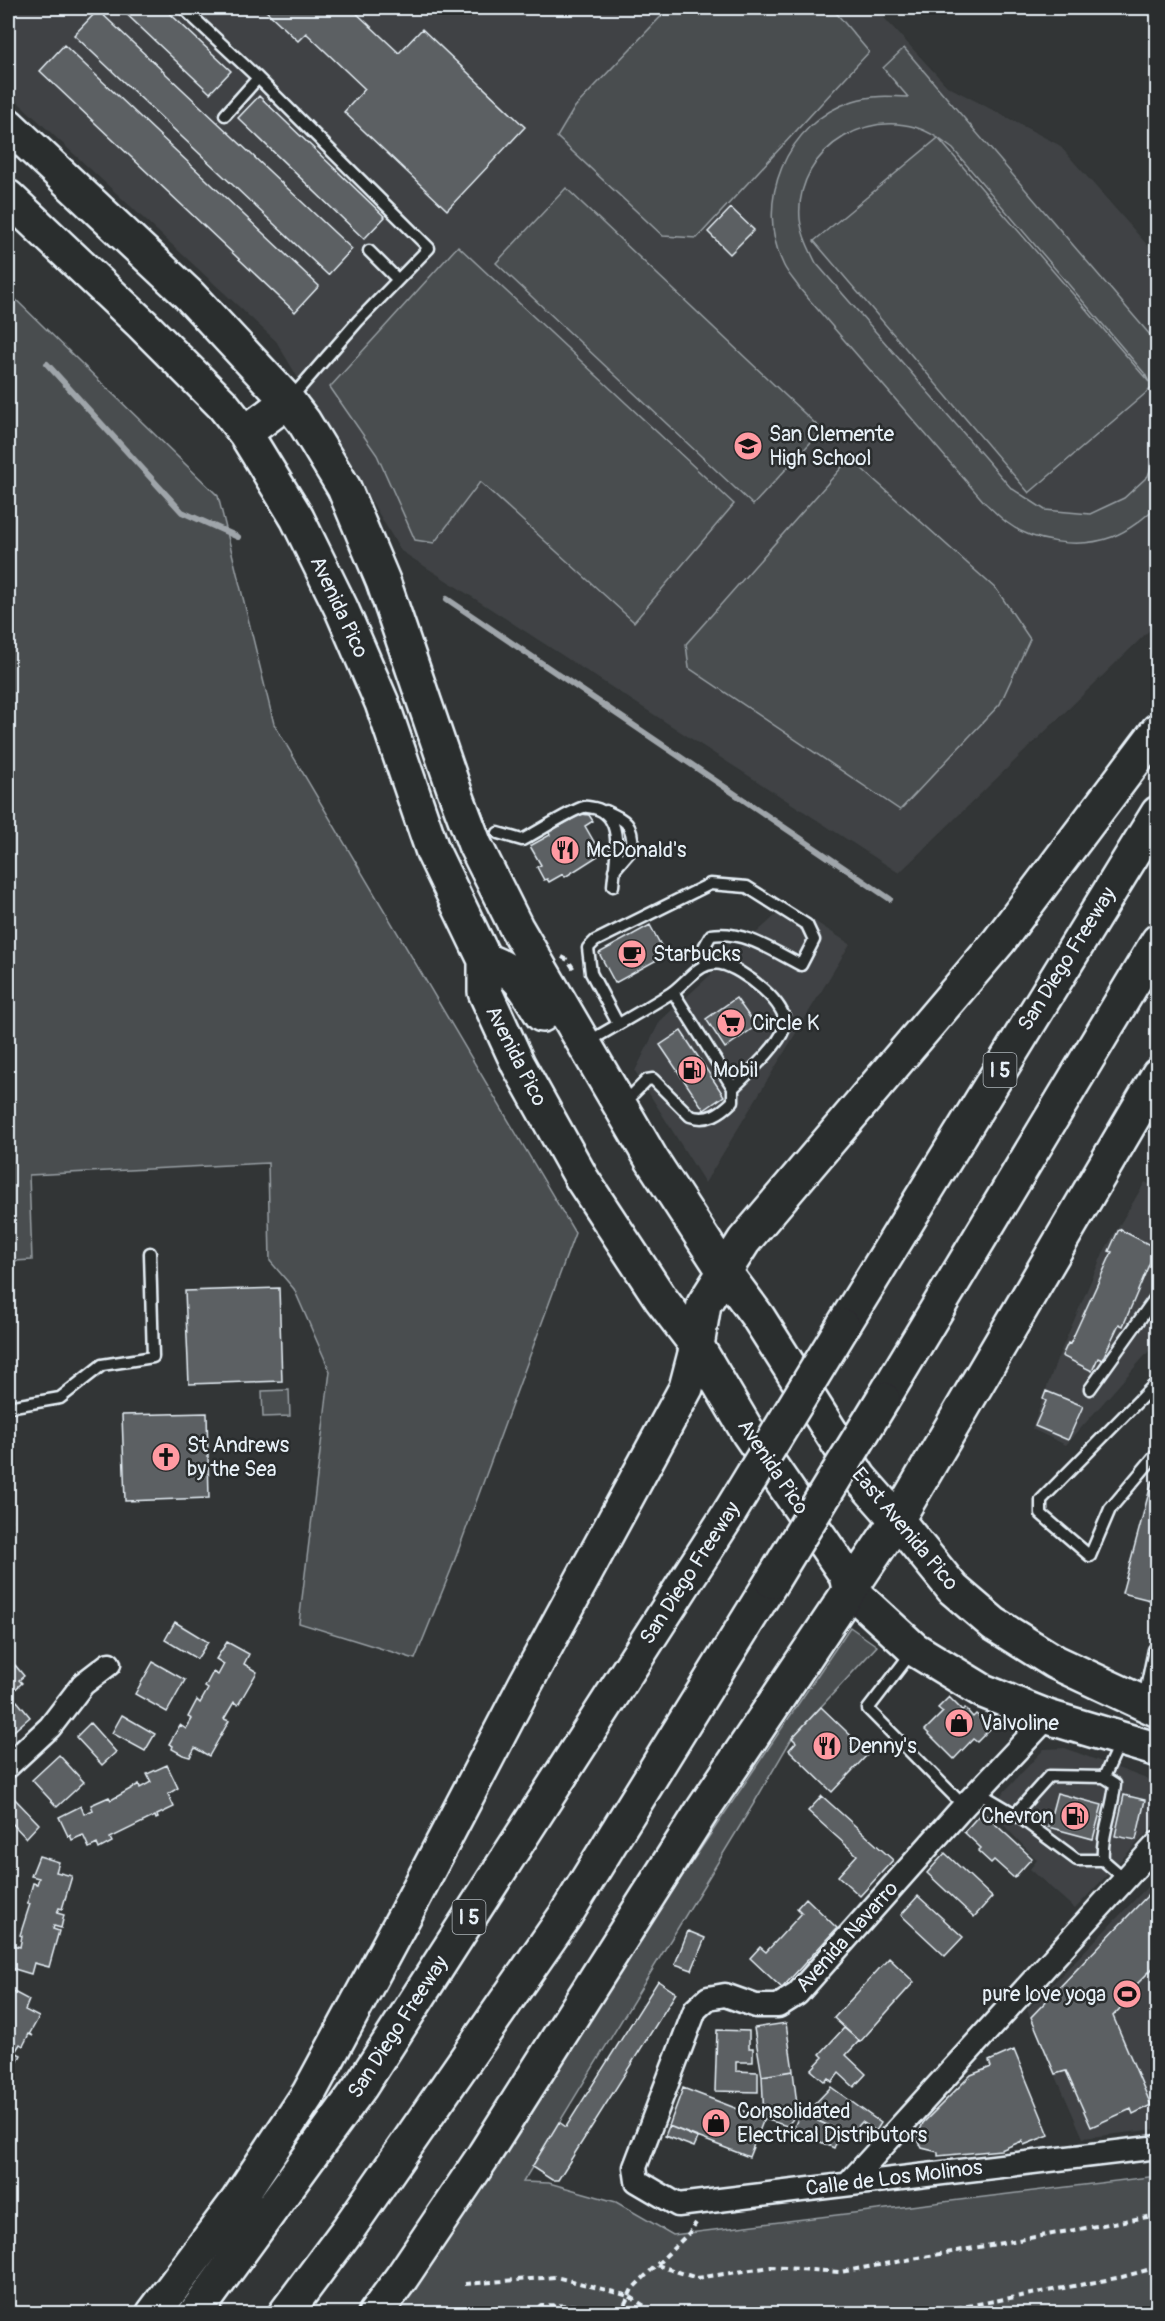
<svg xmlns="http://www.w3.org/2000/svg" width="1165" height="2321" viewBox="0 0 1165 2321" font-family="Pangolin,sans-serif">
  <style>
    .built { fill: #3f4244 }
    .green { fill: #494d4f; stroke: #989fa4; stroke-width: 1.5; fill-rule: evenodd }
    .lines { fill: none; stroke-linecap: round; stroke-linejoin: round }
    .stream { stroke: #9fa5aa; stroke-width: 6 }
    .building { fill: #5c6063; stroke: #e8f1f8; stroke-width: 1.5 }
    .lane-casing { stroke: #e8f1f8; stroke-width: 15 }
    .street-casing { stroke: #e8f1f8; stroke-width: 27 }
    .primary-casing { stroke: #e8f1f8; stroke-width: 38 }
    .highway-casing { stroke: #e8f1f8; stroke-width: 38 }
    .path { stroke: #e8f1f8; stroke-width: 4; stroke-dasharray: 6 4.5; stroke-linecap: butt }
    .lane { stroke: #2a2d2e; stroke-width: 10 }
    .street { stroke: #2a2d2e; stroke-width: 22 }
    .primary { stroke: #2a2d2e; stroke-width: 33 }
    .highway { stroke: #2a2d2e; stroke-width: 33 }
    .highway-bridge-casing { stroke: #e8f1f8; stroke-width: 38; stroke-linecap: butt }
    .highway-bridge { stroke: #2a2d2e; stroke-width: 33 }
    .labels { text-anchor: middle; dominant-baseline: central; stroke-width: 5; stroke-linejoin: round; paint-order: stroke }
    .shield { fill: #2a2d2e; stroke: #afb6bb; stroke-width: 1.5 }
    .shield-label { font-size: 20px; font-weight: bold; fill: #e8f1f8 }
    .poi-label { font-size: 21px; fill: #e8f1f8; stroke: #2a2d2e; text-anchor: start }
    .street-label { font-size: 21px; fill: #e8f1f8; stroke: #2a2d2e }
  </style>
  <rect width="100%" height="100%" fill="#323536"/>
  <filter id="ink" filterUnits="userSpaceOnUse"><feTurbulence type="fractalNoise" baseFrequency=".0167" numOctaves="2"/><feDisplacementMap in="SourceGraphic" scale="12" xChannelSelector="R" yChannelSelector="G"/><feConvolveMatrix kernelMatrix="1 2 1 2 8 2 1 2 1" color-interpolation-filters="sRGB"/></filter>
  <g filter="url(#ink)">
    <!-- built -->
    <path class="built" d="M 8,8 L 875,8 L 947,86 L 1059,145 L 1157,256 L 1157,623 L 899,873 L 401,551 L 276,341 L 8,93 Z
      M 788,904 L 850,944 L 705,1183 L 635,1071 L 660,1021 Z
      M 1145,1182 L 1157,1189 L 1157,1342 L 1066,1445 L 1032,1429 L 1056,1362 L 1103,1253 Z
      M 1065,1748 L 1157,1783 L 1157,1822 L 1075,1909 L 1030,1869 L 1037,1860 L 988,1809 L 1044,1749 Z
      M 1157,1877 L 1157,2129 L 1083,2138 L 1027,2010 Z"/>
    <!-- green -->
    <path class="green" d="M 669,8 L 832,8 L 869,52 L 697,238 L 663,236 L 557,137 L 575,107 Z
      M 904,48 L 1157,343 L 1157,399 L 1153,387 L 1029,493 L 814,241 L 938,138 C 878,98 794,147 800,219 C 802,235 809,249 816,263 L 1011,488 L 1045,510 L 1090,514 L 1124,498 L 1148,476 L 1157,451 L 1157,506 C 1144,518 1130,530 1112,537 C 1080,549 1033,543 1006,522 C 998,516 992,509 985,503 L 800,289 C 795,281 788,274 784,266 C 753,203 786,122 853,101 C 871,95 889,96 908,97 L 883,68 ZM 938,138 L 953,149 L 1145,374 L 1149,382 Z
      M 566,188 L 822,430 L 753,505 L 496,263 Z
      M 458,246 L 734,504 L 634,622 L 480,482 L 434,543 L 415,540 L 377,455 L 330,387 Z
      M 8,292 L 218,496 L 274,724 L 575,1233 L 451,1570 L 415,1659 L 299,1623 L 330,1371 L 294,1289 L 270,1261 L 268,1163 L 29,1175 L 32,1260 L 14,1261 L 8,1195 Z
      M 850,458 L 997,590 L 1030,639 L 1000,704 L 900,810 L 689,668 L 686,644 Z
      M 289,1390 L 290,1416 L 263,1417 L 262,1391 Z
      M 850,1627 L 877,1646 L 792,1738 L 754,1803 L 523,2182 L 549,2183 L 616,2202 L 673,2235 L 1157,2176 L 1157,2313 L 394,2314 L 411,2291 L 677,1884 Z"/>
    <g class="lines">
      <!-- stream -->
      <path class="stream" d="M 47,364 L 182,512 L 238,537
        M 447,599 L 890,899"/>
    </g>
    <!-- building -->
    <path class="building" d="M 120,8 L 164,8 L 231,71 L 210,93 Z
      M 263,8 L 351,8 L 399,53 L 422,29 L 525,127 L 447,210 L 344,112 L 365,89 L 306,33 L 298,41 Z
      M 98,10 L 352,249 L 328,275 L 74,35 Z
      M 64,45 L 319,286 L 295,312 L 40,71 Z
      M 259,96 L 385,217 L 364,239 L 238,118 Z
      M 731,208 L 754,230 L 730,254 L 708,232 Z
      M 581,814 L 589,815 L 593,821 L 585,826 L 601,854 L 565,877 L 563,874 L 549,882 L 547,879 L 544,880 L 537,867 L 541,865 L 530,846 L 550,835 L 547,829 L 558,823 L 560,826 Z
      M 650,925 L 666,955 L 615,983 L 599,953 Z
      M 736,998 L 756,1026 L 725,1048 L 706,1019 Z
      M 681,1031 L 724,1096 L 704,1110 L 660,1045 Z
      M 1119,1229 L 1156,1248 L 1123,1326 L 1119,1324 L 1102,1360 L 1098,1358 L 1092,1371 L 1062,1356 L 1068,1343 L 1070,1344 L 1112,1252 L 1109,1251 Z
      M 279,1288 L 282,1381 L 189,1384 L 185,1291 Z
      M 1046,1391 L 1083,1406 L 1068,1440 L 1035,1426 L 1046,1401 L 1043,1399 Z
      M 207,1413 L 209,1498 L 125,1501 L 122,1415 Z
      M 1152,1481 L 1158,1483 L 1158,1602 L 1122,1593 Z
      M 8,1507 L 10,1507 L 12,1568 L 8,1568 Z
      M 175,1622 L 208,1642 L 197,1659 L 165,1640 Z
      M 227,1642 L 249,1654 L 244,1664 L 257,1672 L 238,1705 L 234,1702 L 224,1719 L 229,1721 L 209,1756 L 195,1748 L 190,1757 L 183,1755 L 172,1749 L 173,1746 L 169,1744 L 180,1725 L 186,1729 L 192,1719 L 188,1717 L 197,1700 L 200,1703 L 208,1689 L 205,1687 L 213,1672 L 218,1675 L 224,1664 L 216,1659 Z
      M 153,1662 L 185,1680 L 167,1712 L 135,1694 Z
      M 15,1665 L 24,1676 L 19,1680 L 22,1683 L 10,1694 L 8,1690 L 8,1672 Z
      M 949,1697 L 962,1710 L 965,1708 L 973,1717 L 976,1714 L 991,1728 L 977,1742 L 973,1739 L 954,1759 L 925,1730 L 943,1712 L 938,1708 Z
      M 17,1701 L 30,1717 L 8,1736 L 8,1709 Z
      M 821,1707 L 869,1753 L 832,1792 L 789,1750 L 796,1742 L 792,1738 Z
      M 122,1715 L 155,1734 L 145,1751 L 112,1733 Z
      M 90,1723 L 116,1752 L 102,1765 L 76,1737 Z
      M 59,1755 L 84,1782 L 57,1807 L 32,1780 Z
      M 167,1765 L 178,1788 L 168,1794 L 174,1807 L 157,1815 L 158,1818 L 156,1819 L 155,1816 L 110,1838 L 112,1842 L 99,1849 L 97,1844 L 89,1848 L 83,1835 L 72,1840 L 70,1835 L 68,1836 L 59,1817 L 81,1806 L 84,1814 L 93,1810 L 91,1805 L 109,1797 L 111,1800 L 139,1784 L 140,1788 L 151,1782 L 147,1774 Z
      M 1057,1793 L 1102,1805 L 1093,1839 L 1048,1827 Z
      M 1124,1795 L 1145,1800 L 1136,1840 L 1115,1836 Z
      M 822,1796 L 893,1860 L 860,1896 L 838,1876 L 857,1855 L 808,1811 Z
      M 13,1797 L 39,1824 L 26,1838 L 8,1819 L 8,1802 Z
      M 982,1812 L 1032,1858 L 1014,1878 L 994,1860 L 991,1863 L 978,1851 L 981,1848 L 964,1832 Z
      M 945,1853 L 992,1897 L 974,1917 L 927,1873 Z
      M 39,1856 L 59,1862 L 56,1872 L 72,1876 L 62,1909 L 59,1908 L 57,1913 L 64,1915 L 61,1928 L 54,1926 L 53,1929 L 59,1931 L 49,1967 L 34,1963 L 31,1974 L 8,1967 L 13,1945 L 20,1947 L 22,1936 L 20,1935 L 30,1904 L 27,1904 L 33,1883 L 37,1884 L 39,1878 L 31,1876 Z
      M 1153,1890 L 1158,1894 L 1158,1963 L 1136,1985 L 1139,1988 L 1113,2016 L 1151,2105 L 1133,2114 L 1131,2109 L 1091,2127 L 1066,2071 L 1055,2074 L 1031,2017 Z
      M 918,1896 L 963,1937 L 945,1956 L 901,1915 Z
      M 806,1898 L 837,1928 L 782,1988 L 750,1958 L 760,1947 L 766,1952 L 802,1913 L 797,1908 Z
      M 688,1931 L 705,1938 L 692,1970 L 675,1964 Z
      M 889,1958 L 914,1982 L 860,2042 L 834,2018 Z
      M 658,1981 L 676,1993 L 558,2180 L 552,2180 L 532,2167 L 559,2122 L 566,2127 Z
      M 10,1990 L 29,2000 L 25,2010 L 39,2017 L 30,2033 L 33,2036 L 29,2034 L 23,2046 L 20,2044 L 15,2052 L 21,2055 L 17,2063 L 13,2061 L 11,2065 L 16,2068 L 8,2084 L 8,1994 Z
      M 786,2023 L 793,2071 L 762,2076 L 754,2028 Z
      M 844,2028 L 859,2041 L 846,2055 L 866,2074 L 854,2087 L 839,2073 L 832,2082 L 828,2078 L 825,2082 L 811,2070 L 823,2057 L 820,2054 Z
      M 717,2030 L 749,2031 L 749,2048 L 753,2048 L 753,2062 L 736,2062 L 736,2071 L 758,2072 L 758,2092 L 715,2091 Z
      M 1014,2050 L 1049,2135 L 1024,2145 L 1022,2141 L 1001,2150 L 938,2156 L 938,2152 L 922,2148 L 917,2138 L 923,2123 L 971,2075 L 991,2067 L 989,2061 Z
      M 793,2071 L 798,2113 L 787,2126 L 764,2119 L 762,2076 Z
      M 831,2087 L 881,2123 L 876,2131 L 862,2122 L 850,2135 L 804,2115 Z
      M 683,2088 L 764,2119 L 749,2157 L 669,2126 Z
      M 800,2113 L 841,2131 L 834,2148 L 793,2130 Z
      M 669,2126 L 698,2138 L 694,2147 L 665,2136 Z"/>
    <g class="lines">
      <!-- lane casing -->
      <g class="lane-casing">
        <path id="lane" d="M 183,8 L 258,78 L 429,248 L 358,321 L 291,398
          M 225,115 L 258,78
          M 369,251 L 398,280
          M 606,811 C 627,821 632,823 633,848 L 614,870
          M 498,833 L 522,840 C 536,833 571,810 584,807 C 587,806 591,808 594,808 C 626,815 615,862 613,886
          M 618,1024 L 591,973 L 588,948 L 595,941 L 710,884 L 747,887 L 807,925 L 814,940 L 801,965 C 773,951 744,930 711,935 L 703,949 L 705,966
          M 588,1042 C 615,1026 644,1010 671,993 C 683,985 694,969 707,965 C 711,964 717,963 721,964 C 740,967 793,1006 784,1029 C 777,1048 748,1073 733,1088
          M 624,1103 L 647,1080 L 653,1079 L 690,1116 C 708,1122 721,1113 733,1101 L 733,1088 L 673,992
          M 1158,1381 L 1041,1500 L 1041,1514 L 1090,1556 L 1110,1509 L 1158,1452
          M 1090,1389 L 1158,1294
          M 8,1407 L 60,1398 L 102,1365 L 153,1357 L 150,1253
          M 912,1652 L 868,1709 L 964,1806
          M 1144,1698 L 1154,1650 L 1158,1650
          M 1120,1742 L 1104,1777 L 1115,1784 C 1113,1810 1101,1834 1103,1860 L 1125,1879
          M 978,1792 L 1015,1814 L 1077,1860 L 1103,1860
          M 1015,1814 L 1049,1776 L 1104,1777"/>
      </g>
      <!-- street casing -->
      <g class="street-casing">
        <path id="street" d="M 1048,1717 L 964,1806 L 797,1994 L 778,2006 L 756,2006 L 725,1995 L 708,1998 L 695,2010 L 635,2167 L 637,2181 L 678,2205 L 1158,2147
          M 8,1766 L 50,1727 L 83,1684 L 109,1664
          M 849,2183 L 1158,1843"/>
      </g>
      <!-- primary casing -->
      <g class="primary-casing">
        <path id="primary" d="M 897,1520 L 953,1589 L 994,1624 L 1055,1662 L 1158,1710
          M 849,1589 L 914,1649 L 983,1691 L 1048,1717 L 1158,1750"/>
      </g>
      <!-- highway casing -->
      <g class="highway-casing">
        <path id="highway" d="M 8,125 L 189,295 L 288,401 L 304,422 L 344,488 L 383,581 L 455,792 L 475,845 L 516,927 L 652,1160 L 724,1271 L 758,1317 L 860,1478 L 897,1520
          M 8,197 L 142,324 L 223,405 L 245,433 L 297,518 L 341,608 L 382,703 L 433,852 L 485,960 L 485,992 L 518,1064 L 582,1179 L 661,1299 L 697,1346 L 749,1434 L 846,1575 L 849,1589
          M 245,433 L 288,401
          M 485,960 C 521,973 523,985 542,1015
          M 843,1326 L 1158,813
          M 883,1399 L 1158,941
          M 153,2314 L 238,2200 L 309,2093 L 406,1913 L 526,1683 L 686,1388 L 697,1346 L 704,1304 L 744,1241 L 999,941 L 1158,730
          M 195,2314 L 361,2086 L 730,1512
          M 285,2314 L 349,2228 L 565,1916 L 772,1581
          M 375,2314 L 402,2277 L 484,2155 L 702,1811 L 897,1520 L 1158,1075"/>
      </g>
      <!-- path -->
      <path class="path" d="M 562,957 L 568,960 L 575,971
        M 657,2265 L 697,2278 L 771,2267 L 840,2272 L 1158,2215
        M 465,2284 L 556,2277 L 629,2296 L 657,2314
        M 531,2314 L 541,2305 L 590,2306 L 606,2314
        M 620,2314 L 632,2289 L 689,2233 L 696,2223
        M 925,2314 L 1122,2277 L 1158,2267"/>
      <!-- lane -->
      <use href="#lane" class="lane"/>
      <!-- street -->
      <use href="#street" class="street"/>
      <!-- primary -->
      <use href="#primary" class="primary"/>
      <!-- highway -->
      <use href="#highway" class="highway"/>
      <!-- highway-bridge casing -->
      <g class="highway-bridge-casing">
        <path id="highway-bridge" d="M 730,1512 L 843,1326
          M 772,1581 L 883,1399"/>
      </g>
      <!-- highway-bridge -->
      <use href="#highway-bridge" class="highway-bridge"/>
    </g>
  </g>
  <!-- icons -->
  <defs>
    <g id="school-disc" transform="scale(1.5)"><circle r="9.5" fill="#ff9aa2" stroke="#2a2d2e"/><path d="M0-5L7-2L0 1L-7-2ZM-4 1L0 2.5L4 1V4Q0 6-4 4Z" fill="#111"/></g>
    <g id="restaurant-disc" transform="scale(1.5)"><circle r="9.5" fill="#ff9aa2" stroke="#2a2d2e"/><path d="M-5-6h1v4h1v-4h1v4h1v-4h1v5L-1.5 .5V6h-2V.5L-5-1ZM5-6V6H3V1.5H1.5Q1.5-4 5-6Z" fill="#111"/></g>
    <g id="cafe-disc" transform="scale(1.5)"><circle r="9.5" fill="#ff9aa2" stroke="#2a2d2e"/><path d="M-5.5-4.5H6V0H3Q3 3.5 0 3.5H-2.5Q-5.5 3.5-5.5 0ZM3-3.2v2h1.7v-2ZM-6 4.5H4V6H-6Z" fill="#111"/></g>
    <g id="supermarket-disc" transform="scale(1.5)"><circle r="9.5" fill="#ff9aa2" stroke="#2a2d2e"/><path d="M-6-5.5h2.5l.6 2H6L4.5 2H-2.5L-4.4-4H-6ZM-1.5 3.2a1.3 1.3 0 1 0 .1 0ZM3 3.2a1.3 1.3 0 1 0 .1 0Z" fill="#111"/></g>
    <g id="fuel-disc" transform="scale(1.5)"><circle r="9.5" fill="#ff9aa2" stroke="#2a2d2e"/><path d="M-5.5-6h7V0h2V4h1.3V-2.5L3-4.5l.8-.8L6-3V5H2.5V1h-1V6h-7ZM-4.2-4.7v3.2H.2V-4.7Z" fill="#111"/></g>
    <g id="church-disc" transform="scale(1.5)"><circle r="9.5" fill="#ff9aa2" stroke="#2a2d2e"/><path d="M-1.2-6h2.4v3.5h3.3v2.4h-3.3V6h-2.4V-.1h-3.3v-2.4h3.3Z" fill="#111"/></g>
    <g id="shop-disc" transform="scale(1.5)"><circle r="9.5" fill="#ff9aa2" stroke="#2a2d2e"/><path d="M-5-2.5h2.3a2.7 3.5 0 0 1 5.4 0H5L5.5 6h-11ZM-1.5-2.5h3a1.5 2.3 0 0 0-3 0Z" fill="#111"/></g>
    <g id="stadium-disc" transform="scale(1.5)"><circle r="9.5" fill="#ff9aa2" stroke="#2a2d2e"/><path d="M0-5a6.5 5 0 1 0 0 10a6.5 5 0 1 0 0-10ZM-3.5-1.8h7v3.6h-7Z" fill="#111"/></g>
  </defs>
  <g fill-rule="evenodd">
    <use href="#school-disc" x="748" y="446"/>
    <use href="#restaurant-disc" x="565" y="850"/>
    <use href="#cafe-disc" x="632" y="954"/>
    <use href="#supermarket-disc" x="731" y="1023"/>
    <use href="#fuel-disc" x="692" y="1070"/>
    <use href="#church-disc" x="166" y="1457"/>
    <use href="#shop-disc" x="959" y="1723"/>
    <use href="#restaurant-disc" x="827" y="1746"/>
    <use href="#fuel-disc" x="1075" y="1816"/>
    <use href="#stadium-disc" x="1127" y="1994"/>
    <use href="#shop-disc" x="716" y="2123"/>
  </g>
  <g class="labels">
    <!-- shield labels -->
    <g class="shield">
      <rect x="983.5" y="1053" width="33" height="34" rx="4.5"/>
      <rect x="452.5" y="1900" width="33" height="34" rx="4.5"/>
    </g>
    <g class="shield-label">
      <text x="1000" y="1070">I 5</text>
      <text x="469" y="1917">I 5</text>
    </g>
    <!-- poi labels -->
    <g class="poi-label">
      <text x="769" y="434">San Clemente<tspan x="769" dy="24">High School</tspan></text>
      <text x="586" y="850">McDonald's</text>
      <text x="653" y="954">Starbucks</text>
      <text x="752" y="1023">Circle K</text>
      <text x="713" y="1070">Mobil</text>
      <text x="187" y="1445">St Andrews<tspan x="187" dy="24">by the Sea</tspan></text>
      <text x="980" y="1723">Valvoline</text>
      <text x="848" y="1746">Denny's</text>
      <text x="1054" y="1816" text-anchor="end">Chevron</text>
      <text x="1106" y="1994" text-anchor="end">pure love yoga</text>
      <text x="737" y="2111">Consolidated<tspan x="737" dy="24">Electrical Distributors</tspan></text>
    </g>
    <!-- street labels -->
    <g class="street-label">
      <text transform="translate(339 607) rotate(65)">Avenida Pico</text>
      <text transform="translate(1067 959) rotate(-58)">San Diego Freeway</text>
      <text transform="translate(516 1056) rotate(63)">Avenida Pico</text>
      <text transform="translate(773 1467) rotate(56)">Avenida Pico</text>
      <text transform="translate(905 1529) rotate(50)">East Avenida Pico</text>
      <text transform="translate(690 1573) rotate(-57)">San Diego Freeway</text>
      <text transform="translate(847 1937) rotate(-48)">Avenida Navarro</text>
      <text transform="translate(398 2027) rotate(-57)">San Diego Freeway</text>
      <text transform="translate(894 2178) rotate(-7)">Calle de Los Molinos</text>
    </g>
  </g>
  <!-- margin -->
  <rect width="1165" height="2321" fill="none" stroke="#2a2d2e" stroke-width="30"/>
  <rect x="15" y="15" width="1135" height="2291" fill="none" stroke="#e8f1f8" stroke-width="2" filter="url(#ink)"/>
</svg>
